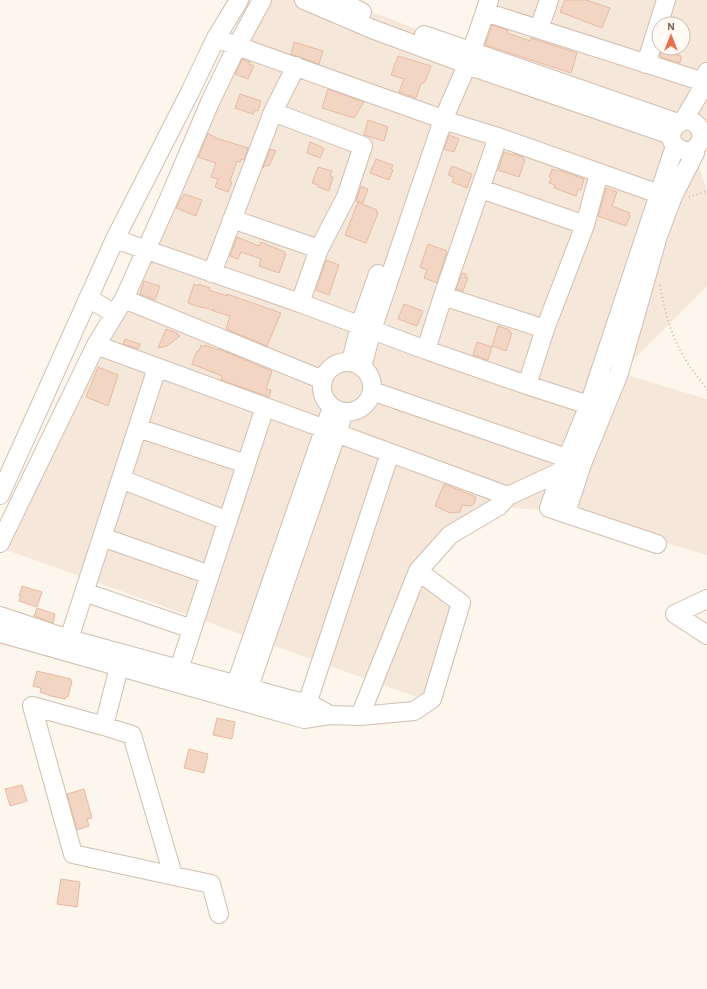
<svg xmlns="http://www.w3.org/2000/svg" width="707" height="989" viewBox="0 0 707 989" font-family="'Alegreya Sans',sans-serif">
  <style>
    .residential { fill: #f5e8da; fill-rule: evenodd }
    .building { fill: #f3d5c3; stroke: #e6bba3 }
    .lines { fill: none; stroke-linecap: round; stroke-linejoin: round }
    .minor-casing { stroke: #d1beb0; stroke-width: 20 }
    .path { stroke: #d9b8a5; stroke-width: 2; stroke-dasharray: 1 3; stroke-linecap: butt }
    .minor { stroke: #fff; stroke-width: 18 }
  </style>
  <rect width="100%" height="100%" fill="#fdf6ec"/>
  <!-- residential -->
  <path class="residential" d="M 252,0 L 343,0 L 463,48 L 481,0 L 707,0 L 707,148 L 695,153 L 707,190 L 707,286 L 620,373 L 707,399 L 707,555 L 566,513 L 499,506 L 418,570 L 461,603 L 425,700 L 1,548 ZM 659,24 L 683,24 L 683,48 L 659,48 Z"/>
  <!-- building -->
  <path class="building" d="M 565,0 L 586,0 L 610,8 L 602,28 L 560,12 Z
    M 492,25 L 508,30 L 507,33 L 530,41 L 531,38 L 577,53 L 571,73 L 485,45 Z
    M 294,42 L 323,51 L 319,64 L 291,54 Z
    M 661,51 L 681,56 L 680,63 L 660,57 Z
    M 398,56 L 431,66 L 425,82 L 421,84 L 416,98 L 399,92 L 404,79 L 391,75 Z
    M 242,59 L 250,62 L 249,64 L 254,66 L 248,79 L 235,74 Z
    M 328,89 L 364,102 L 354,118 L 322,108 Z
    M 240,94 L 261,101 L 258,111 L 255,110 L 253,114 L 235,108 Z
    M 368,120 L 388,127 L 384,141 L 364,135 Z
    M 208,133 L 216,138 L 248,148 L 244,160 L 241,159 L 240,162 L 237,161 L 230,181 L 232,182 L 228,192 L 215,187 L 218,179 L 211,177 L 216,163 L 198,157 Z
    M 449,135 L 459,139 L 454,152 L 444,149 Z
    M 310,142 L 322,147 L 324,149 L 320,158 L 307,153 Z
    M 270,149 L 276,151 L 269,166 L 265,165 L 263,168 Z
    M 504,152 L 513,155 L 514,154 L 523,157 L 523,159 L 525,160 L 519,177 L 498,170 Z
    M 376,159 L 393,165 L 391,169 L 393,170 L 389,180 L 370,173 Z
    M 452,166 L 472,174 L 467,188 L 452,182 L 454,177 L 448,175 Z
    M 318,167 L 332,171 L 330,176 L 333,177 L 329,191 L 318,187 L 318,185 L 312,183 Z
    M 552,169 L 557,171 L 559,170 L 584,179 L 581,190 L 578,189 L 576,196 L 554,188 L 555,185 L 549,183 L 551,179 L 549,177 Z
    M 361,186 L 368,189 L 363,203 L 356,201 Z
    M 606,188 L 617,192 L 612,206 L 630,213 L 628,215 L 630,216 L 626,226 L 598,216 Z
    M 184,194 L 202,200 L 196,216 L 176,208 L 181,198 L 182,199 Z
    M 358,202 L 377,210 L 376,212 L 378,213 L 366,243 L 345,235 Z
    M 237,237 L 259,246 L 261,242 L 285,252 L 284,253 L 286,254 L 279,273 L 259,266 L 261,259 L 241,252 L 238,259 L 230,256 Z
    M 428,244 L 447,251 L 437,283 L 424,278 L 427,270 L 420,267 Z
    M 326,260 L 339,265 L 329,295 L 316,290 Z
    M 462,273 L 466,274 L 465,277 L 468,278 L 463,291 L 456,289 Z
    M 144,281 L 160,286 L 155,300 L 140,294 Z
    M 194,284 L 197,286 L 198,284 L 210,288 L 209,290 L 227,296 L 227,294 L 281,313 L 267,346 L 226,329 L 230,316 L 213,311 L 214,309 L 212,310 L 203,307 L 203,308 L 188,303 Z
    M 404,304 L 423,311 L 417,326 L 398,319 Z
    M 498,326 L 510,330 L 509,333 L 512,333 L 506,351 L 492,346 Z
    M 166,329 L 177,333 L 176,334 L 180,336 L 167,346 L 158,348 Z
    M 125,339 L 140,344 L 138,349 L 123,344 Z
    M 477,342 L 492,347 L 488,360 L 473,355 Z
    M 201,345 L 204,347 L 205,345 L 219,350 L 219,349 L 272,371 L 266,389 L 271,390 L 269,397 L 221,380 L 222,376 L 192,364 L 197,351 L 199,351 Z
    M 98,367 L 118,375 L 108,406 L 86,397 Z
    M 444,484 L 476,497 L 474,504 L 470,506 L 462,505 L 460,512 L 450,513 L 435,506 Z
    M 22,586 L 42,592 L 37,607 L 19,601 L 21,596 L 19,596 Z
    M 37,608 L 55,614 L 53,623 L 34,616 Z
    M 37,671 L 71,679 L 71,681 L 72,681 L 68,697 L 66,697 L 65,699 L 51,696 L 40,692 L 41,688 L 33,686 Z
    M 217,718 L 235,722 L 232,739 L 213,735 Z
    M 189,749 L 208,754 L 204,773 L 184,768 Z
    M 22,785 L 27,801 L 10,806 L 5,789 Z
    M 84,789 L 92,818 L 87,819 L 89,826 L 77,830 L 67,794 Z
    M 61,879 L 80,882 L 77,907 L 57,904 Z"/>
  <g class="lines">
    <!-- minor casing -->
    <g class="minor-casing">
      <path id="minor" d="M 304,0 L 372,29 L 456,60 L 467,65 L 671,135
        M 337,0 L 362,12
        M 485,12 L 704,82
        M 539,29 L 549,0
        M 424,35 L 678,123
        M 226,42 L 434,116 L 443,120 L 498,137 L 659,194 L 673,196
        M 646,64 L 666,0
        M 273,112 L 363,146 L 346,197 L 319,249 L 300,303
        M 688,120 C 703,124 706,140 694,149 L 695,153 C 690,152 684,151 680,149 C 664,141 672,122 688,120 Z
        M 683,121 L 702,89 L 707,72
        M 481,189 L 585,225
        M 232,219 L 319,249
        M 115,239 L 300,303 L 426,350 L 527,385 L 604,410
        M 212,273 L 273,112 L 296,66
        M 443,296 L 545,329
        M 88,298 L 115,314
        M 124,299 L 323,380
        M 96,345 L 508,496
        M 426,350 L 443,296 L 498,137
        M322 387a25 25 0 1 1 50 0a25 25 0 1 1-50 0Z
        M 351,362 L 360,325 L 378,274
        M 362,367 L 372,330 L 443,120 L 467,65 L 489,0
        M 527,385 L 545,329 L 585,225 L 599,173
        M 372,391 L 578,462
        M 138,428 L 246,464
        M 121,479 L 228,521
        M 0,495 L 115,239 L 190,92 L 216,38 L 239,0
        M 566,513 L 582,464 L 619,373 L 658,236 L 673,196 L 695,153
        M 102,537 L 210,575
        M 0,543 L 96,345 L 124,299 L 168,201 L 211,100 L 237,46 L 262,0
        M 657,544 L 549,508 L 562,471 L 589,405 L 675,146
        M 84,592 L 192,629
        M 707,599 L 675,614 L 707,635
        M 0,616 L 69,639 L 314,706 L 330,715
        M 0,633 L 304,719 L 330,715 L 360,716 L 414,711 L 432,699 L 461,603 L 418,571
        M 69,639 L 157,368
        M 179,669 L 265,407
        M 236,684 L 332,407
        M 249,687 L 344,412
        M 307,704 L 390,453
        M 360,716 L 418,571 L 450,535 L 499,506 L 508,496 L 562,471
        M 104,726 L 119,667 L 126,657
        M 173,875 L 132,735 L 104,726 L 32,706 L 73,854 L 211,884 L 219,914"/>
    </g>
    <!-- path -->
    <path class="path" d="M 689,197 L 707,191
      M 660,285 C 665,314 672,340 689,365 C 694,374 702,381 707,390"/>
    <!-- minor -->
    <use href="#minor" class="minor"/>
  </g>
  <!-- north arrow -->
  <g transform="translate(671 36)"><circle r="19" fill="#fffaf3" stroke="#cabbb1"/>
  <path d="M0-3L7 15L0 10L-7 15Z" fill="#e76f51"/>
  <text y="-6" font-size="11" font-weight="bold" text-anchor="middle" fill="#7a5c4d">N</text>
  </g>
</svg>
